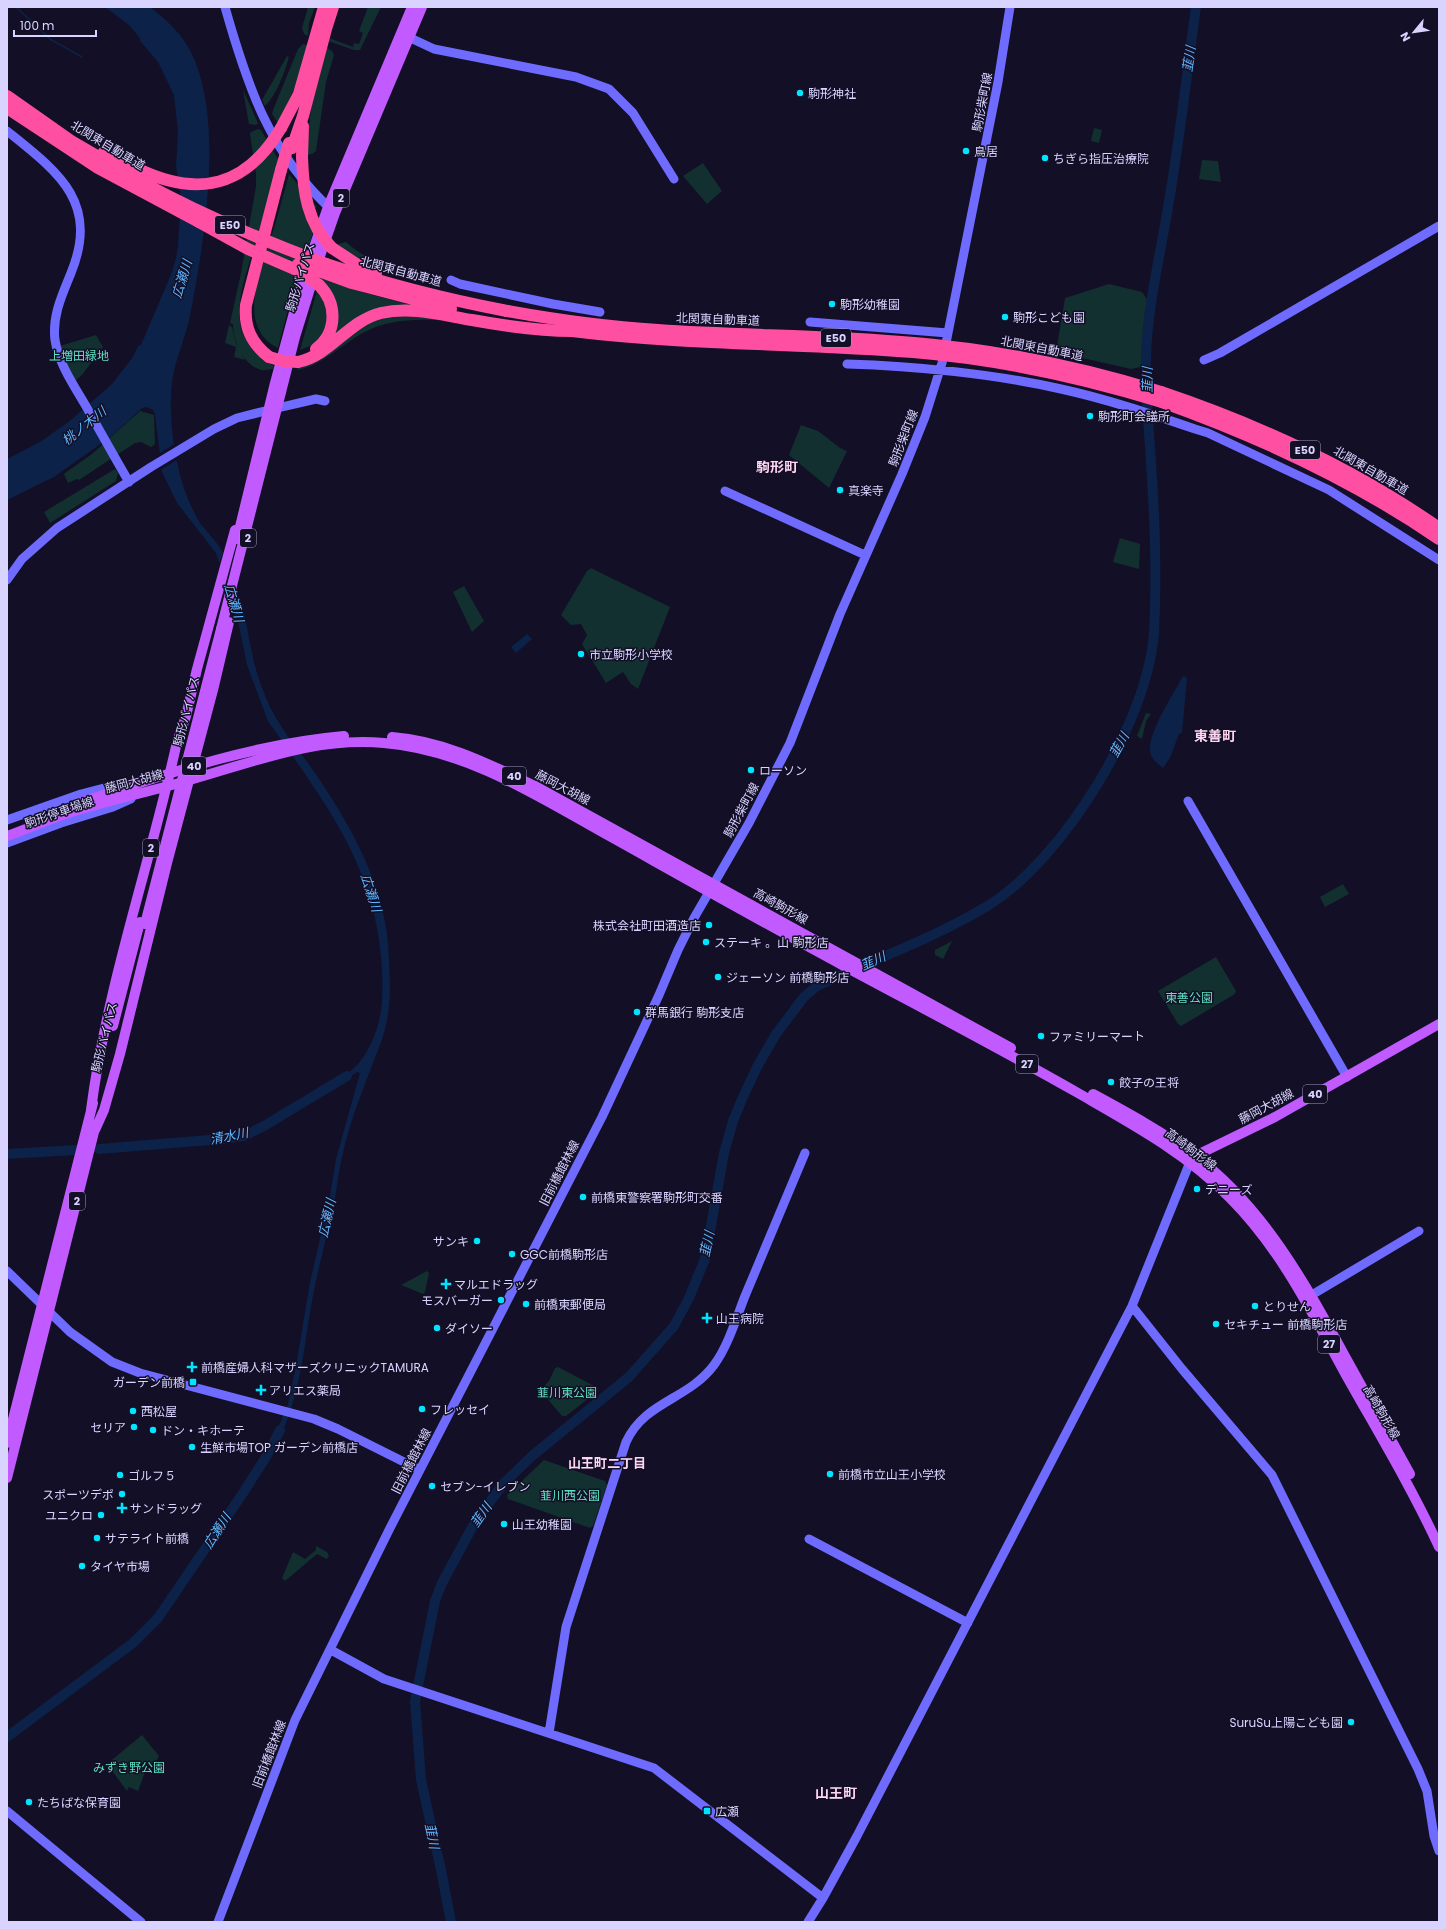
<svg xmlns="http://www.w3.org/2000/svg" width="1446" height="1929" viewBox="0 0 1446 1929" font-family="Poppins,'Noto Sans JP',sans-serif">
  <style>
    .green { fill: #12302f }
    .water { fill: #0c2248 }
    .pier { fill: #130f26 }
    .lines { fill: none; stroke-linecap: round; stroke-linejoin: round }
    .stream { stroke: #0c2248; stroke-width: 1.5 }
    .river { stroke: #0c2248; stroke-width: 10 }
    .secondary { stroke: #6f6bff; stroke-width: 9 }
    .primary { stroke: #c25bff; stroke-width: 10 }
    .highway { stroke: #ff4fa3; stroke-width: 12 }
    .primary-bridge { stroke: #c25bff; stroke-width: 10 }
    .highway-bridge { stroke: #ff4fa3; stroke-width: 12 }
    .poi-dot { fill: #00e5ff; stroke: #130f26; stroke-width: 1.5 }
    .labels { text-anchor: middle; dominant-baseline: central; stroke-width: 3; stroke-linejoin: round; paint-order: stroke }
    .shield { fill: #130f26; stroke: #9e99be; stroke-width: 1 }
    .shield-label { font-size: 11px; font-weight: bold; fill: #d9d4ff }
    .poi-label { font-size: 12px; fill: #d9d4ff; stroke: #130f26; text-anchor: start }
    .street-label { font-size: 12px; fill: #d9d4ff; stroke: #130f26 }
    .park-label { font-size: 12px; fill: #5fe0c0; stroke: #130f26 }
    .water-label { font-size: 13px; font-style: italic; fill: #62b6ff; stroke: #130f26 }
    .neighbourhood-label { font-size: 13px; font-weight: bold; fill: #ffd6f0; stroke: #130f26 }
    .quarter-label { font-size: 14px; font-weight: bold; fill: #ffd6f0; stroke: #130f26 }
  </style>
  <rect width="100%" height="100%" fill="#130f26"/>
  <!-- green -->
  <path class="green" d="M 308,7 L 315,7 L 309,23 L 308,36 L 304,34 L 302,28 Z
    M 368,7 L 381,7 L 360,50 L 354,50 L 328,41 L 329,38 L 353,47 L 354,43 L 359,44 L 363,33 L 359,31 Z
    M 303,44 L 307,45 C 304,73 290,98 278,123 L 272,114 L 273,110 L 298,49 Z
    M 327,48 L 332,51 L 334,55 L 326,82 L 316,151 L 312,154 L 306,155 L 311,108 Z
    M 287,56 L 289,57 C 284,74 277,94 265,106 L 262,100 Z
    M 243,90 L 258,123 L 256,125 L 249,124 Z
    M 1094,128 L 1102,130 L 1099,143 L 1091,141 Z
    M 258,129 L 261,130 L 278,159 C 271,189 263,218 254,247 C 247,272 235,302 241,328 C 246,346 258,357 274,366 L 273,369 C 269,369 265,371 261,370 C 243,365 233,340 233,324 L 230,323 L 241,273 L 256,186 L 256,174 L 250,134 L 251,132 Z
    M 1202,160 L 1218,161 L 1221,182 L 1199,179 Z
    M 703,163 L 722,191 L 707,204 L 683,176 Z
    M 289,174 L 317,207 L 312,211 L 318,218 L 291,298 L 278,348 C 265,342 258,332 255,318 C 251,296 261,272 267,251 C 275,226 282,200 289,174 Z
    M 346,242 C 372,265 409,277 442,288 L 372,265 L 335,245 Z
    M 320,277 L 365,293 L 420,307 L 399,307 L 328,342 L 333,331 L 319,281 Z
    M 1109,284 L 1142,292 L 1147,299 L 1141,367 L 1131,369 L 1056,352 L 1065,298 Z
    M 317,291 L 322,295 L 329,322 L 315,344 L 300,350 Z
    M 395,316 L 435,317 L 435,320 C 409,319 383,321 361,334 C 340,346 321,366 297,370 L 298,367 L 373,320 Z
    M 229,325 L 232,327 L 236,343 L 245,360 L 234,357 L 236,347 L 225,343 Z
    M 96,335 L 103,347 L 82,375 L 75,381 L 67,365 L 60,346 Z
    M 140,411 L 154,415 L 155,444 L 151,447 L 141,442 L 135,443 L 79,480 L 77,479 L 68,483 L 64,474 L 65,473 L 92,454 Z
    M 801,425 L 818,431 L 840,448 L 847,451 L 829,488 L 789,455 Z
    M 115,469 L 118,473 L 116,481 L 50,523 L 44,512 Z
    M 1120,538 L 1140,544 L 1139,569 L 1113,562 Z
    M 591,568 L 670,607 L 638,689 L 631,684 L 623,672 L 606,683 L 582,644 L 587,635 L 581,624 L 571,625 L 561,615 L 587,571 Z
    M 464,586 L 484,621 L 472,632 L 453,592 Z
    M 1146,713 L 1151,714 L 1146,721 L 1142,739 L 1137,736 Z
    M 1343,884 L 1349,894 L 1325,907 L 1320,897 Z
    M 952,941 L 943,959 L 935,955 L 935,950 Z
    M 1216,957 L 1236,991 L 1235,994 L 1181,1026 L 1178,1024 L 1158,991 Z
    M 427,1271 L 429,1273 L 425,1292 L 423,1294 L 401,1285 Z
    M 558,1367 L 598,1388 L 598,1391 L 566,1416 L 562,1416 L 540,1390 L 549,1381 L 555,1368 Z
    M 544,1460 L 605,1481 L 607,1485 L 593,1526 L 590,1528 L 508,1499 L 507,1495 Z
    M 316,1546 L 327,1552 L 329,1556 L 327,1559 L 317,1554 L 285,1581 L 282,1578 L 293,1552 L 305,1559 L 316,1550 Z
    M 142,1735 L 159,1756 L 157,1760 L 147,1767 L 138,1791 L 129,1787 L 127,1791 L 107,1764 Z"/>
  <!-- water -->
  <path class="water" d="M 105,7 L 150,7 C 164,18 178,30 187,45 C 227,112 204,242 190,316 C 185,339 175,360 172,382 C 169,407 172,442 178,466 C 182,486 190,506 200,523 C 206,531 213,538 219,546 C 226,557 232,569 236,581 C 244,603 246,625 251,648 C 256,675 266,703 281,726 C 289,739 299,751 308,763 C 348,820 388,887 389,959 C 390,979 391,1000 387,1020 C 384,1038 376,1054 370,1071 C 359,1099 348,1128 342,1158 C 338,1173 337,1189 334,1204 C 327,1236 318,1268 312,1301 C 303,1351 301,1394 278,1442 L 275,1444 L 273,1440 L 288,1404 L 296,1366 L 310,1282 L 330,1196 L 336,1159 L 360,1073 L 357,1072 L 342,1082 L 335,1083 C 341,1077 348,1074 354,1068 C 361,1062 368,1050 372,1041 C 383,1018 383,994 382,970 C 377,866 324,802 268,721 L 247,665 L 238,621 L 216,553 L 177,503 L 162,472 L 155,414 L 153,410 L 147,407 L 142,408 L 113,435 L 54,477 L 7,500 L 7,459 L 40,442 L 71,420 L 112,384 L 133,357 L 138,346 L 141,345 L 172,272 L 176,258 L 178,246 L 181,197 L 176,167 L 178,132 L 174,95 L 158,62 L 141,42 L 139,37 L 129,25 Z
    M 527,634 L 532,639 L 516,653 L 511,647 Z
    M 1183,676 L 1187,678 L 1182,733 L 1179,734 L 1170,758 L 1163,768 C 1157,763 1151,759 1150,751 C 1148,732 1174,693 1183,676 Z"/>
  <!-- pier -->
  <path class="pier" d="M 176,443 L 179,459 L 160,470 L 157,455 Z
    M 224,549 L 237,578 L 244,598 L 237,625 L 218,567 Z"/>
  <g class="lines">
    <!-- stream -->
    <path class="stream" d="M 16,7 L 50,39 L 82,57"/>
    <!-- river -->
    <path class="river" d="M 99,1149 L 222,1139 L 244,1136 L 264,1126 L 347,1076
      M 7,1154 L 75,1150
      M 7,1737 L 133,1643 L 158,1618 L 243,1493 L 266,1457 L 280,1430
      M 451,1922 L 441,1870 L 421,1780 L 415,1701 L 435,1601 L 442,1583 L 475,1522 L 504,1483 L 532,1456 L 629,1377 L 674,1326 L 689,1298 L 705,1259 L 724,1153 L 733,1121 L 743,1097 L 757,1067 L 776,1034 L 804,997 L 817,986 C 874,959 935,938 989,905 C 1064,858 1149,720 1154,631 C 1157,575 1155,520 1151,464 C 1149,428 1145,391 1146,355 C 1148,303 1161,252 1169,201 C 1180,137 1187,72 1196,7"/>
    <!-- secondary -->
    <path class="secondary" d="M 225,7 C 247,85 270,155 333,211
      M 404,35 L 434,49 L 576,77 L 609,89 L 633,113 L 674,179
      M 7,131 C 58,172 100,202 71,273 C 62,295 52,316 55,340 C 59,365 75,387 87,408 C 101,433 115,458 129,482
      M 451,280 L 460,284 L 553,304 L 600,312
      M 810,322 L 948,333
      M 1204,360 L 1220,353 L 1439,226
      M 847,364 C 915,366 995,374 1061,389 C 1107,399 1151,414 1195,429 L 1208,433 L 1329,490 L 1439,560
      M 725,491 L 865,555
      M 7,580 L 22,559 L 57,528 L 151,467 L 214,429 L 237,418 L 269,410 L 316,399 L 325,401
      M 1188,801 L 1347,1077
      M 7,820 L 81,794 L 104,788 L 112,788 L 117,791
      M 7,843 L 61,823 L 113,807 L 131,799
      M 7,1271 L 70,1332 L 112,1362 L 140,1373 L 314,1419 L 338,1429 L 420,1470
      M 1305,1299 L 1419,1231
      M 1132,1306 L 1182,1369 L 1272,1475 L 1418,1769 L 1427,1791 L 1434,1836 L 1439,1851
      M 809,1539 L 968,1623
      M 331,1650 L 384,1679 L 654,1768 L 823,1898
      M 549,1733 L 566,1627 L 626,1442 C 645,1401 688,1400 714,1365 C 728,1346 736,1319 745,1296 C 765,1248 785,1201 805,1153
      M 7,1811 L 141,1922
      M 218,1922 L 295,1720 L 390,1528 L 602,1117 L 659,995 L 678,950 L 694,918 L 749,823 L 790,743 L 840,614 L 902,474 L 925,417 L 942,363 L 998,82 L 1010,7
      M 808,1922 L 823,1898 L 857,1836 L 1132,1306 L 1190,1162"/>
    <!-- primary -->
    <path class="primary" d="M 237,539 L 275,383 L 303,279 L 328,207 L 412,7
      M 221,629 L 295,337 L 321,253 L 335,213 L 422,7
      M 392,737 C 444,741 489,764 535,786 L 1011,1048
      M 79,803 C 166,774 252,744 344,736
      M 7,836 C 32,827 56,816 82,809 C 119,798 156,790 193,779 C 257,761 315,737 384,743 C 468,750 539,797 611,837 C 688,880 766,924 844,966 C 922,1008 1001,1049 1078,1093 C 1132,1124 1186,1153 1230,1198 C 1281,1249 1312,1313 1346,1375 C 1378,1432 1412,1488 1439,1547
      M 113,1026 L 140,922
      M 1093,1094 C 1128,1113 1163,1132 1194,1155 C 1264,1207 1306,1285 1347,1360 C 1368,1398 1389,1436 1410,1474
      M 91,1110 C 107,985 150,865 177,742 L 186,716 L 197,669 L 235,530
      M 95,1130 L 104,1110 L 120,1054 L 167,863 L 213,690 L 229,622
      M 1191,1160 L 1195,1156 L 1275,1117 L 1439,1024
      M 7,1443 L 93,1103
      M 7,1478 L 96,1124"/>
    <!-- highway -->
    <path class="highway" d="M 7,96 L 71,141 L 138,180
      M 7,108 L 98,168 L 199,222
      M 281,128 L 299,94 L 324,7
      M 292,148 L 303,116 L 326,29 L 333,7
      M 104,152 L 138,169
      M 302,157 L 303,126
      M 332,248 L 358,265 L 376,273
      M 326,264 C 385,284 445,299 507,311
      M 322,272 L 352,283 L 451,309
      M 316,349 C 338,332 337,303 319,285
      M 269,357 C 251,343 244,327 246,305 L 281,170
      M 298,362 C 331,355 348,321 381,313 C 411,306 442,315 472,320 C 505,326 538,331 572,331
      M 1161,392 C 1259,425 1353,468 1439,528
      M 1162,402 C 1260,437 1353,480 1439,539"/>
    <!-- primary-bridge -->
    <path class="primary-bridge" d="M 145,924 L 221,629"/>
    <!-- highway-bridge -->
    <path class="highway-bridge" d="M 302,157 C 303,191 307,223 332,248
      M 138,169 C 199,198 246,187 281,128
      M 281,170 L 289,143
      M 138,180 C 198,213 261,240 326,264
      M 199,222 L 248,249 L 299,271 L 319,285
      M 298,264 L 322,272
      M 507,311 C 557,320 607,327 658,330 C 743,336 829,335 914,343 C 998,350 1080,367 1161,392
      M 572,331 C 685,345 800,343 913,352 C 998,359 1081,377 1162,402
      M 269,357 L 283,361 L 298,362"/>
  </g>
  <!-- markers -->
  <g class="poi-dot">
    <circle cx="800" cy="93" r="4"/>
    <circle cx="966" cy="151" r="4"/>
    <circle cx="1045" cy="158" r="4"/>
    <circle cx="832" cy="304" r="4"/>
    <circle cx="1005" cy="317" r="4"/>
    <circle cx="1090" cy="416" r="4"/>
    <circle cx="840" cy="490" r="4"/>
    <circle cx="581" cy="654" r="4"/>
    <circle cx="751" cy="770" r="4"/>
    <circle cx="709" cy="925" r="4"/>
    <circle cx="706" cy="942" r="4"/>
    <circle cx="718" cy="977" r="4"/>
    <circle cx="637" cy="1012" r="4"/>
    <circle cx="1041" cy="1036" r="4"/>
    <circle cx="1111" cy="1082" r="4"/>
    <circle cx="1197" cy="1189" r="4"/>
    <circle cx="583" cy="1197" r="4"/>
    <circle cx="477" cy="1241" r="4"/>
    <circle cx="512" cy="1254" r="4"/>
    <path d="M444 1278h4v4h4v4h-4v4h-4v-4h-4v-4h4z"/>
    <circle cx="501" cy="1300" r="4"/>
    <circle cx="526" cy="1304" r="4"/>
    <circle cx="1255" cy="1306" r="4"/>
    <path d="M705 1312h4v4h4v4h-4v4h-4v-4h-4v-4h4z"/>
    <circle cx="1216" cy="1324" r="4"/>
    <circle cx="437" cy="1328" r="4"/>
    <path d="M190 1361h4v4h4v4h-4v4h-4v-4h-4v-4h4z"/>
    <rect x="189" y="1378" width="8" height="8" rx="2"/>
    <path d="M259 1384h4v4h4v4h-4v4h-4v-4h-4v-4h4z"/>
    <circle cx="422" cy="1409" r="4"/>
    <circle cx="133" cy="1411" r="4"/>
    <circle cx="134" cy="1427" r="4"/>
    <circle cx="153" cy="1430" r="4"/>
    <circle cx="192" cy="1447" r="4"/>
    <circle cx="830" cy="1474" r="4"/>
    <circle cx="120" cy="1475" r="4"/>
    <circle cx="432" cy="1486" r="4"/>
    <circle cx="122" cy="1494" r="4"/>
    <path d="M120 1502h4v4h4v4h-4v4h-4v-4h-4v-4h4z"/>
    <circle cx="101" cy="1515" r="4"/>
    <circle cx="504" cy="1524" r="4"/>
    <circle cx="97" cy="1538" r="4"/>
    <circle cx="82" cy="1566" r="4"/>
    <circle cx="1351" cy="1722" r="4"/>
    <circle cx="29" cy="1802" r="4"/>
    <rect x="703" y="1807" width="8" height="8" rx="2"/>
  </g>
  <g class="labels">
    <!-- shield labels -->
    <g class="shield">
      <rect x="333" y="189" width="16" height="18" rx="3"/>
      <rect x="215" y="216" width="30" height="18" rx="3"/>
      <rect x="821" y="329" width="30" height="18" rx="3"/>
      <rect x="1290" y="441" width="30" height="18" rx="3"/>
      <rect x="240" y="529" width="16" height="18" rx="3"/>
      <rect x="182" y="757" width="24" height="18" rx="3"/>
      <rect x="502" y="767" width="24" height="18" rx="3"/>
      <rect x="143" y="839" width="16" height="18" rx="3"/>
      <rect x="1016" y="1055" width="22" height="18" rx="3"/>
      <rect x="1303" y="1085" width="24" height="18" rx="3"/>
      <rect x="69" y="1192" width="16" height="18" rx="3"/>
      <rect x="1318" y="1335" width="22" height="18" rx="3"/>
    </g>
    <g class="shield-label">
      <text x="341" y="198">2</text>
      <text x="230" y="225">E50</text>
      <text x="836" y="338">E50</text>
      <text x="1305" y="450">E50</text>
      <text x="248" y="538">2</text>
      <text x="194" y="766">40</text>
      <text x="514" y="776">40</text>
      <text x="151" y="848">2</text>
      <text x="1027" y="1064">27</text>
      <text x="1315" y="1094">40</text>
      <text x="77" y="1201">2</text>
      <text x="1329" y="1344">27</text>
    </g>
    <!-- poi labels -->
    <g class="poi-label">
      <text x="808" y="93">駒形神社</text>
      <text x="974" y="151">鳥居</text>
      <text x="1053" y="158">ちぎら指圧治療院</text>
      <text x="840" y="304">駒形幼稚園</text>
      <text x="1013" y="317">駒形こども園</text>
      <text x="1098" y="416">駒形町会議所</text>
      <text x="848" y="490">真楽寺</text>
      <text x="589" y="654">市立駒形小学校</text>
      <text x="759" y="770">ローソン</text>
      <text x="701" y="925" text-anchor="end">株式会社町田酒造店</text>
      <text x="714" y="942">ステーキ 。山 駒形店</text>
      <text x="726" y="977">ジェーソン 前橋駒形店</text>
      <text x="645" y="1012">群馬銀行 駒形支店</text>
      <text x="1049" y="1036">ファミリーマート</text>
      <text x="1119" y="1082">餃子の王将</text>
      <text x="1205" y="1189">デニーズ</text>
      <text x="591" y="1197">前橋東警察署駒形町交番</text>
      <text x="469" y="1241" text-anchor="end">サンキ</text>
      <text x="520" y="1254">GGC前橋駒形店</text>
      <text x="454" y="1284">マルエドラッグ</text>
      <text x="493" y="1300" text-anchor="end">モスバーガー</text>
      <text x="534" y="1304">前橋東郵便局</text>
      <text x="1263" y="1306">とりせん</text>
      <text x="716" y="1318">山王病院</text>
      <text x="1224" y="1324">セキチュー 前橋駒形店</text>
      <text x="445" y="1328">ダイソー</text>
      <text x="201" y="1367">前橋産婦人科マザーズクリニックTAMURA</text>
      <text x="185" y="1382" text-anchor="end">ガーデン前橋</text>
      <text x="269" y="1390">アリエス薬局</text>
      <text x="430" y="1409">フレッセイ</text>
      <text x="141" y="1411">西松屋</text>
      <text x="126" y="1427" text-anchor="end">セリア</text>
      <text x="161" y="1430">ドン・キホーテ</text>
      <text x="200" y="1447">生鮮市場TOP ガーデン前橋店</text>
      <text x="838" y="1474">前橋市立山王小学校</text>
      <text x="128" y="1475">ゴルフ５</text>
      <text x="440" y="1486">セブン-イレブン</text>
      <text x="114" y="1494" text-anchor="end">スポーツデポ</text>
      <text x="130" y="1508">サンドラッグ</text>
      <text x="93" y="1515" text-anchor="end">ユニクロ</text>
      <text x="512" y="1524">山王幼稚園</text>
      <text x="105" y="1538">サテライト前橋</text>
      <text x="90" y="1566">タイヤ市場</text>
      <text x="1343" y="1722" text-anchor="end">SuruSu上陽こども園</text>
      <text x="37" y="1802">たちばな保育園</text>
      <text x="715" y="1811">広瀬</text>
    </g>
    <!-- street labels -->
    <g class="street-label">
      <text transform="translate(982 102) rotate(-79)">駒形柴町線</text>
      <text transform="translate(108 145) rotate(31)">北関東自動車道</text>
      <text transform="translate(401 271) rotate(15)">北関東自動車道</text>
      <text transform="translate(300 277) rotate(-73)">駒形バイパス</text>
      <text transform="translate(718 319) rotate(2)">北関東自動車道</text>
      <text transform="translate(1042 348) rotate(11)">北関東自動車道</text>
      <text transform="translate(903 438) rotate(-69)">駒形柴町線</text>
      <text transform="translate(1371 470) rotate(30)">北関東自動車道</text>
      <text transform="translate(186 711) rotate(-76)">駒形バイパス</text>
      <text transform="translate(134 781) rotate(-15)">藤岡大胡線</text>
      <text transform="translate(563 787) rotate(28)">藤岡大胡線</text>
      <text transform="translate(741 810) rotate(-62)">駒形柴町線</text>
      <text transform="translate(59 812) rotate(-19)">駒形停車場線</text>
      <text transform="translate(781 906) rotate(29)">高崎駒形線</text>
      <text transform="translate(104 1037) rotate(-76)">駒形バイパス</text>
      <text transform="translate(1266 1106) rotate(-28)">藤岡大胡線</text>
      <text transform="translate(1191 1149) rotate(37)">高崎駒形線</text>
      <text transform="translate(559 1173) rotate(-63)">旧前橋館林線</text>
      <text transform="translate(1382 1412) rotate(60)">高崎駒形線</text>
      <text transform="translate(411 1461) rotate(-63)">旧前橋館林線</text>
      <text transform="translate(269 1754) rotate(-69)">旧前橋館林線</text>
    </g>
    <!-- park labels -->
    <g class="park-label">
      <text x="79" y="355">上増田緑地</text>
      <text x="1189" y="997">東善公園</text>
      <text x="567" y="1392">韮川東公園</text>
      <text x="570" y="1495">韮川西公園</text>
      <text x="129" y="1767">みずき野公園</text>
    </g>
    <!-- water labels -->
    <g class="water-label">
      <text transform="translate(1189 59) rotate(-82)">韮川</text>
      <text transform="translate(182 279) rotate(-73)">広瀬川</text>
      <text transform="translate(1147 380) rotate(-90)">韮川</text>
      <text transform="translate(84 426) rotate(-39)">桃ノ木川</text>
      <text transform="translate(234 603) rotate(74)">広瀬川</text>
      <text transform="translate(1119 745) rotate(-61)">韮川</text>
      <text transform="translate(371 893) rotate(72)">広瀬川</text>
      <text transform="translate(873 961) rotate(-24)">韮川</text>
      <text transform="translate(229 1136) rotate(-11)">清水川</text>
      <text transform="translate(327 1218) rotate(-77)">広瀬川</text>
      <text transform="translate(707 1244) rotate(-78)">韮川</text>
      <text transform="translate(481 1515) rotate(-55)">韮川</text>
      <text transform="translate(217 1531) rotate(-57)">広瀬川</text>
      <text transform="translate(432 1836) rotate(78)">韮川</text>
    </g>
    <!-- neighbourhood labels -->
    <g class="neighbourhood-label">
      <text x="607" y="1463">山王町二丁目</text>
    </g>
    <!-- quarter labels -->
    <g class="quarter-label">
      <text x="777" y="467">駒形町</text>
      <text x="1215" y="736">東善町</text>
      <text x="836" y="1793">山王町</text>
    </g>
  </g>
  <!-- border -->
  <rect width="1446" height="1929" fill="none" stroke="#d9d4ff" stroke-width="16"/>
  <!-- north arrow -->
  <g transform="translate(1414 32) rotate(241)" stroke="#130f26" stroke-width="3" paint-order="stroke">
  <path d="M0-3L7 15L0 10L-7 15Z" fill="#d9d4ff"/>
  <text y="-6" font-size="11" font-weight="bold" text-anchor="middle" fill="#d9d4ff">N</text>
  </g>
  <!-- scale -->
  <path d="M14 30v6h82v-6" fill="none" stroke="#d9d4ff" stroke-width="2"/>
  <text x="20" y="30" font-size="12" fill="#d9d4ff" stroke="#130f26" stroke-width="3" paint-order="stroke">100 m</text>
</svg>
